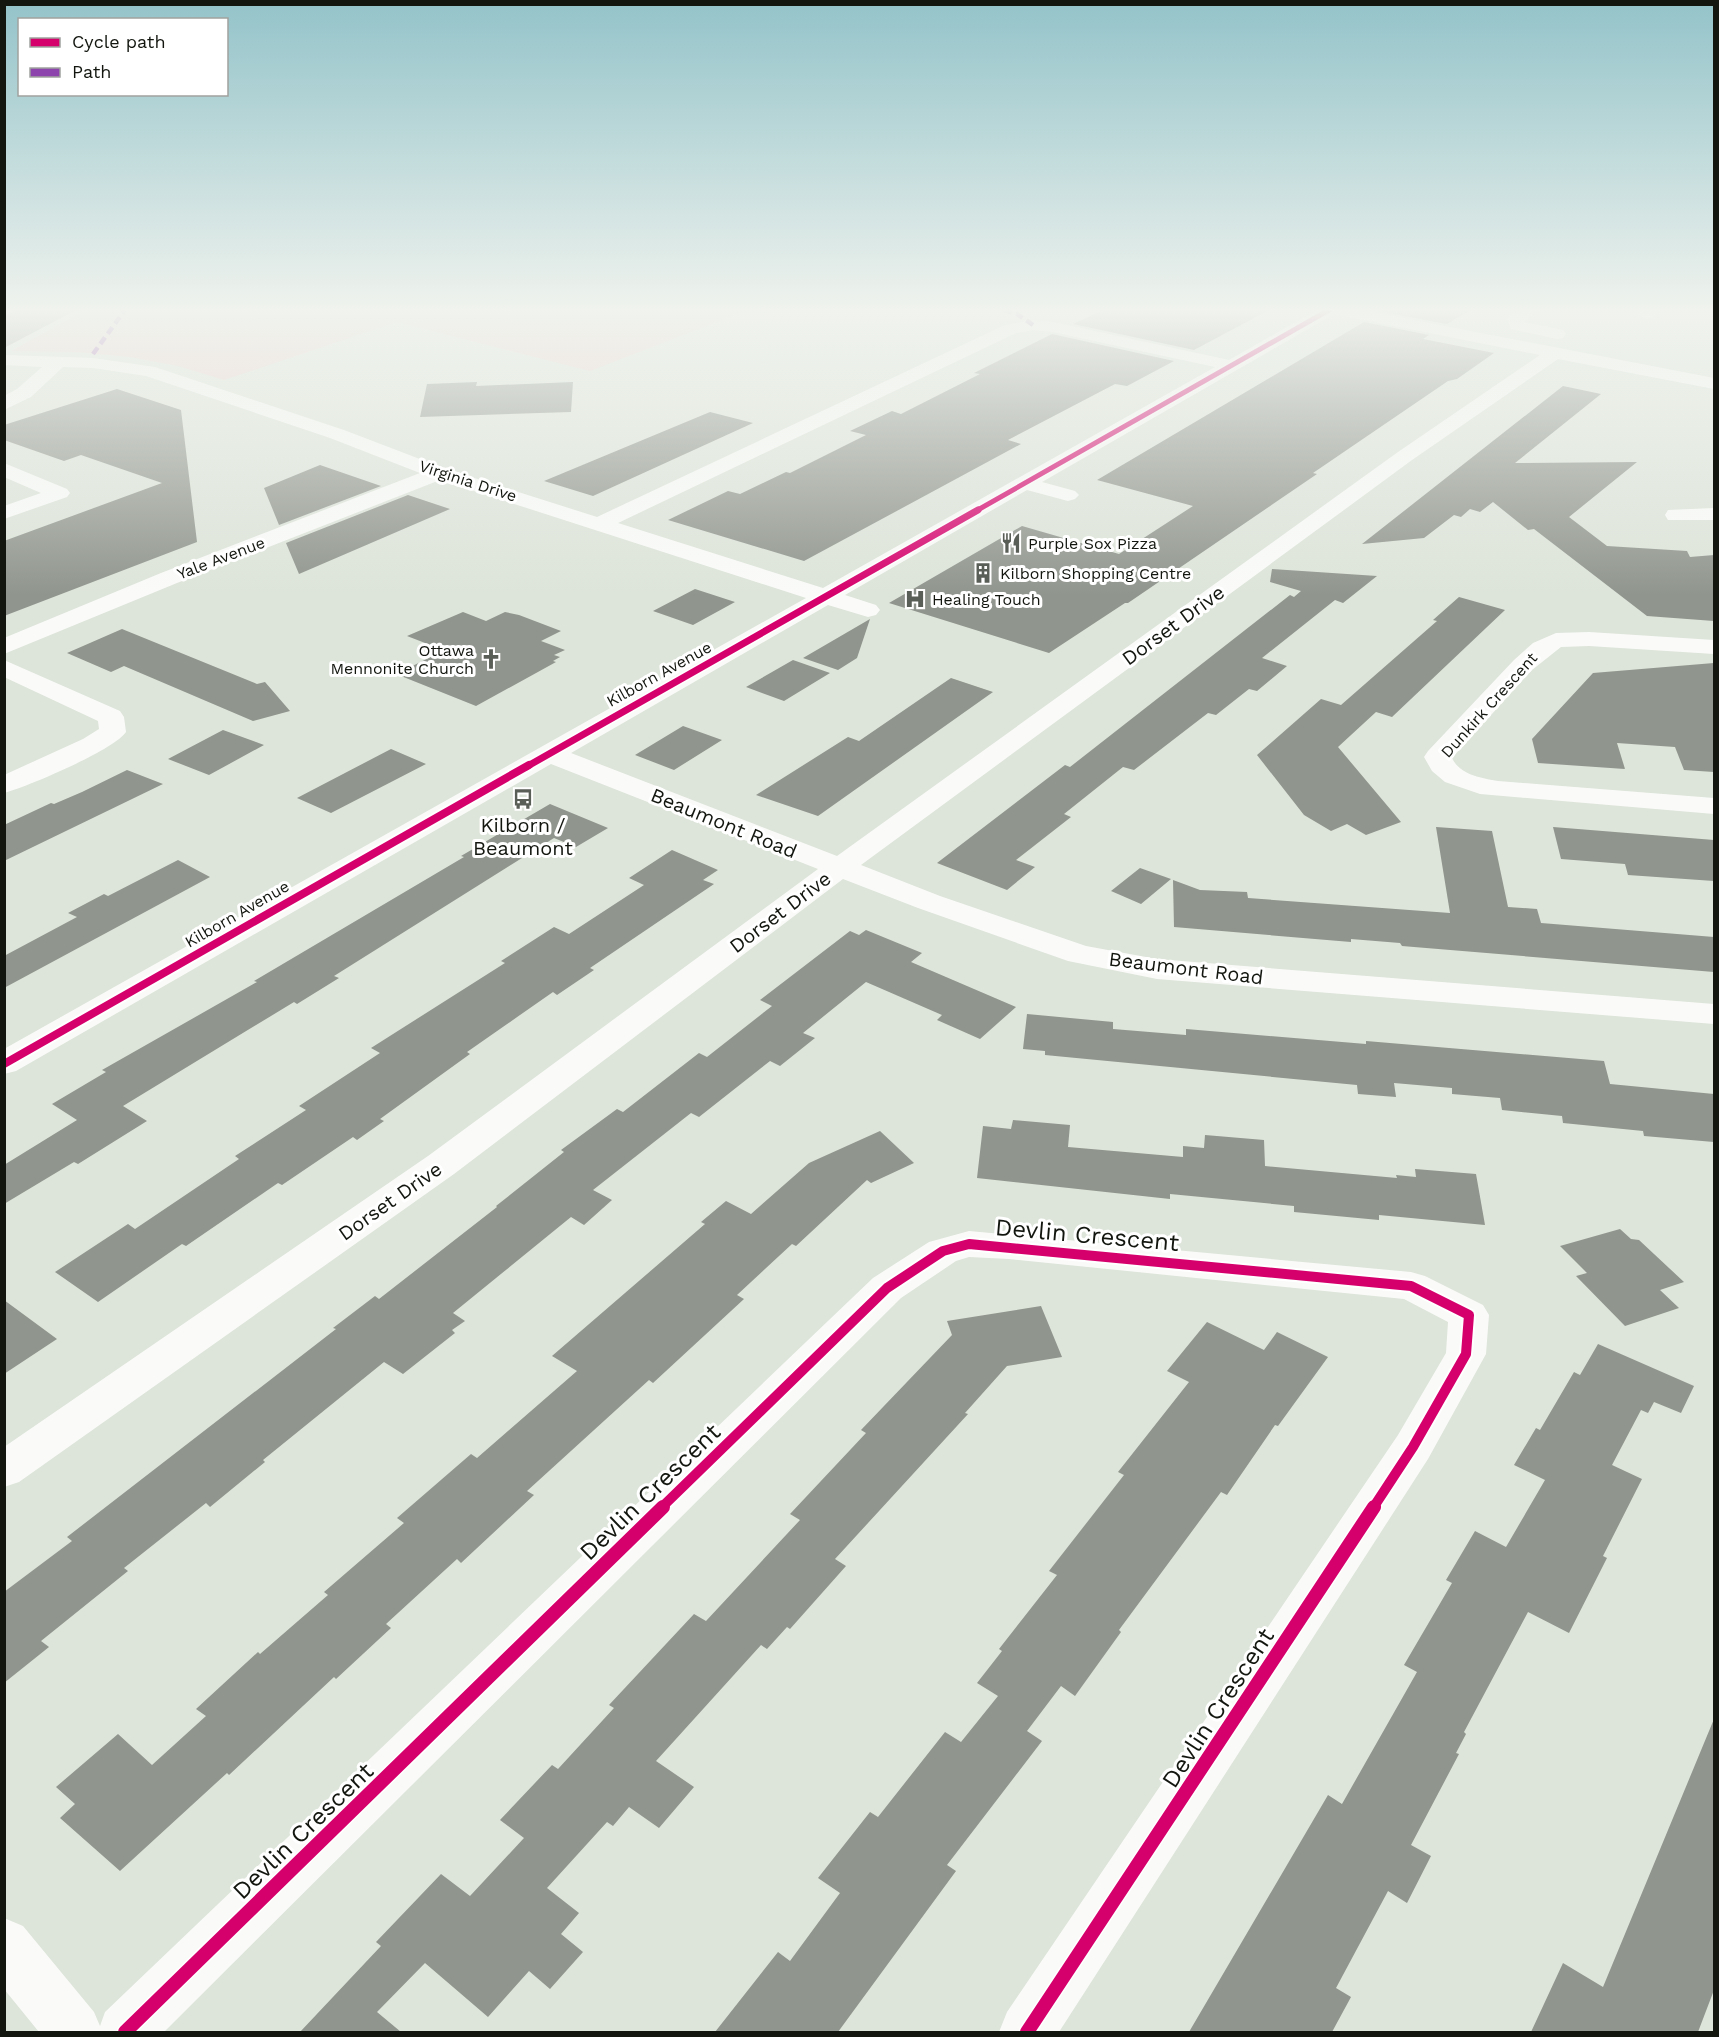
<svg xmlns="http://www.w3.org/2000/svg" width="1719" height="2037" viewBox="0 0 1719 2037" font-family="'Work Sans',sans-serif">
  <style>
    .green { fill: #eecdcc }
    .building { fill: #90958d }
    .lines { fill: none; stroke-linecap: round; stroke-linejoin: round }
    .minor { fill: #fafbf9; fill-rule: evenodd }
    .quiet { stroke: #8e44ad; stroke-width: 4.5; stroke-dasharray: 8 4.5; stroke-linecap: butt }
    .cycleway-far4-casing { stroke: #fff; stroke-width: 8 }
    .cycleway-far3-casing { stroke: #fff; stroke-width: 10 }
    .cycleway-far2-casing { stroke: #fff; stroke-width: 12 }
    .cycleway-far1-casing { stroke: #fff; stroke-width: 14 }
    .cycleway-casing { stroke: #fff; stroke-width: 17 }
    .cycleway-far4 { stroke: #d6006c; stroke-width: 5 }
    .cycleway-far3 { stroke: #d6006c; stroke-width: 7 }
    .cycleway-far2 { stroke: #d6006c; stroke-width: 8 }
    .cycleway-far1 { stroke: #d6006c; stroke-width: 10 }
    .cycleway { stroke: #d6006c; stroke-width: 14 }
    .labels { text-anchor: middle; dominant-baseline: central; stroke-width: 6; stroke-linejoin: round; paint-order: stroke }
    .far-street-label { font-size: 16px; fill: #12160f; stroke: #fff }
    .far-poi-label { font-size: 16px; fill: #12160f; stroke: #fff; text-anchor: start }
    .street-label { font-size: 20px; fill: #12160f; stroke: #fff }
    .poi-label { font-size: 20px; fill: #12160f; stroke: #fff }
    .near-street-label { font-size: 24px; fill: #12160f; stroke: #fff }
  </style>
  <rect width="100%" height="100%" fill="#dde4d9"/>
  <!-- green -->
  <path class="green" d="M 86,310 L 748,310 L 590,371 L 397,322 L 224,380 L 178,366 L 130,357 L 76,352 L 11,351 Z"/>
  <!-- building -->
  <path class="building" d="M 17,310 L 76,310 L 4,348 L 4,316 Z
    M 1103,310 L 1269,310 L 1194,350 L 1073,324 Z
    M 1387,310 L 1470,310 L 1447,324 L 1383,312 Z
    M 1364,322 L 1429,335 L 1423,339 L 1494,353 L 1457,379 L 1448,381 L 1313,473 L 1317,474 L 1128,603 L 1125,603 L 1049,653 L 889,603 L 1022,526 L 1119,554 L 1193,506 L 1097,480 Z
    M 1052,334 L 1174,361 L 1127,386 L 1115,384 L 1008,440 L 1021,444 L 804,561 L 668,520 L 728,491 L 740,494 L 786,472 L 790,473 L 866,435 L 850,431 L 892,411 L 901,414 L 980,374 L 974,373 Z
    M 477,382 L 476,386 L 573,382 L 571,412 L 420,417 L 427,384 Z
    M 1563,386 L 1601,394 L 1515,463 L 1637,462 L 1569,517 L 1607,546 L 1687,551 L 1690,557 L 1714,555 L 1714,621 L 1647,616 L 1534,529 L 1528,530 L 1493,502 L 1480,512 L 1470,509 L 1461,517 L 1454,515 L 1424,538 L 1362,544 Z
    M 117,389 L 181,410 L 197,542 L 4,616 L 4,541 L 162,483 L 81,455 L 64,461 L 4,440 L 4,425 Z
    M 710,412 L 753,423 L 593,496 L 544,481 Z
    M 320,465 L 381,486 L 279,525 L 264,488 Z
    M 408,495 L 450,509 L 299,574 L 286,543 Z
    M 1272,569 L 1377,576 L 1343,603 L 1335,600 L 1262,658 L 1287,666 L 1257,691 L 1249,689 L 1216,715 L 1208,713 L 1134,770 L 1123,767 L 1064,814 L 1071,817 L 1016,860 L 1035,867 L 1007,890 L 937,863 L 1065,765 L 1070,767 L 1290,595 L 1294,597 L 1301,591 L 1270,582 Z
    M 695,589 L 735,602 L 693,625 L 653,611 Z
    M 1459,597 L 1505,610 L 1392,717 L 1376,712 L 1338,747 L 1401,822 L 1366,835 L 1347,824 L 1331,831 L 1304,815 L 1257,755 L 1321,699 L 1341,705 L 1437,621 L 1433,620 Z
    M 463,612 L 486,621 L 505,612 L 519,615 L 561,631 L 541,641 L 565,650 L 554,655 L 560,657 L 553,661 L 556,662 L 476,706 L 396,674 L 437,654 L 431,652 L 438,648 L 407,636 Z
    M 870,619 L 857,658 L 838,670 L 803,658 Z
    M 122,629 L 257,684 L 265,682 L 290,711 L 253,721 L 124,666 L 111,672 L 67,653 Z
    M 793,660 L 830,673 L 784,701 L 746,687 Z
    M 1714,663 L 1714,772 L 1684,770 L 1675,747 L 1617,743 L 1625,769 L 1538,763 L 1532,739 L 1593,673 Z
    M 951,678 L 993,692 L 818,816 L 756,795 L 848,737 L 859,741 Z
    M 683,726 L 722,740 L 674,770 L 635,755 Z
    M 223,730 L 264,745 L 209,775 L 168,759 Z
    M 391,749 L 426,764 L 331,813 L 297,798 Z
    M 127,770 L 163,784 L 4,861 L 4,825 L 51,803 L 54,804 L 82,792 Z
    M 550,804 L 608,828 L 576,847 L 554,838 L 334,976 L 339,978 L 297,1004 L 294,1002 L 123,1106 L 147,1121 L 78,1164 L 74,1162 L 4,1204 L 4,1165 L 77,1120 L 52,1104 L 106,1072 L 102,1070 L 257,982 L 254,981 L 464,857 L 461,856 Z
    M 1436,827 L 1492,831 L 1508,907 L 1537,909 L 1541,923 L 1714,937 L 1714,972 L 1402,946 L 1400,943 L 1351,939 L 1351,942 L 1174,927 L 1173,880 L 1200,890 L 1247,892 L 1248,898 L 1450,913 Z
    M 1553,827 L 1714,840 L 1714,881 L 1628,875 L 1625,864 L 1561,859 Z
    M 672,850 L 718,870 L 703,880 L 714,884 L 590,968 L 594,970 L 557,995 L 553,992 L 467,1052 L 470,1054 L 380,1119 L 384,1121 L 357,1140 L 353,1137 L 282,1185 L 278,1183 L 186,1246 L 182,1244 L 98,1302 L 55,1272 L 128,1224 L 135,1229 L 239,1159 L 235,1156 L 306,1110 L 299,1106 L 380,1053 L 371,1048 L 505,963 L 501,961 L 554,927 L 569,934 L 644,885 L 629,878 Z
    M 178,860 L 210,877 L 4,988 L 4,956 L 77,917 L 68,913 L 104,894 L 108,896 Z
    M 1140,868 L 1171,879 L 1141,904 L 1111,891 Z
    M 866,930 L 922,953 L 911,962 L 1016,1007 L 980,1039 L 937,1020 L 942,1015 L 866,982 L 803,1033 L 815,1038 L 780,1066 L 770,1061 L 699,1117 L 691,1113 L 593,1190 L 612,1200 L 584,1225 L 571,1217 L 453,1313 L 465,1321 L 452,1330 L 455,1333 L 403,1374 L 384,1362 L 263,1460 L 265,1462 L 210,1507 L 206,1503 L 124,1568 L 128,1571 L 41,1641 L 49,1647 L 4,1683 L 4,1592 L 72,1541 L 67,1537 L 336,1329 L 333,1328 L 375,1296 L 379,1299 L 497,1207 L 496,1206 L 564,1152 L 561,1150 L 617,1109 L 623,1112 L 699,1053 L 707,1057 L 772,1006 L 760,1000 L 850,931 L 859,935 Z
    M 1027,1014 L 1113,1022 L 1113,1029 L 1186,1035 L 1186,1029 L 1366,1044 L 1366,1041 L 1604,1061 L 1610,1084 L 1714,1094 L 1714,1142 L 1644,1136 L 1643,1131 L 1563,1123 L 1562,1116 L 1502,1110 L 1500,1098 L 1452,1094 L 1452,1088 L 1394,1083 L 1396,1097 L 1358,1094 L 1357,1085 L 1045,1055 L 1045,1051 L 1023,1049 Z
    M 1013,1120 L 1070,1125 L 1068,1147 L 1183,1157 L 1183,1146 L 1204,1148 L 1205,1135 L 1264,1140 L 1265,1166 L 1397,1178 L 1396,1175 L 1416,1177 L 1415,1169 L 1476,1174 L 1485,1225 L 1379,1215 L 1379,1220 L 1294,1212 L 1294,1206 L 1170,1194 L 1170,1199 L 977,1178 L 983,1126 L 1011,1129 Z
    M 880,1131 L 914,1163 L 871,1183 L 867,1180 L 796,1246 L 792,1244 L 737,1295 L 744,1299 L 653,1383 L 649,1380 L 527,1491 L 534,1495 L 461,1563 L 457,1559 L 386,1624 L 391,1628 L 336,1679 L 334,1677 L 229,1775 L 227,1773 L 120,1871 L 60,1818 L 75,1804 L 56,1787 L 118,1734 L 152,1765 L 206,1716 L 196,1709 L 258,1652 L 260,1654 L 328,1595 L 324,1592 L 404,1523 L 397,1518 L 471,1454 L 477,1458 L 577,1371 L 552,1356 L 705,1224 L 701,1222 L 726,1201 L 751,1214 L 809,1163 Z
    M 1620,1229 L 1631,1239 L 1639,1240 L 1684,1282 L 1660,1290 L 1679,1308 L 1625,1326 L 1576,1276 L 1587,1273 L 1560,1246 Z
    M 4,1300 L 57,1339 L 4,1374 Z
    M 1041,1306 L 1062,1357 L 1007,1366 L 965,1413 L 968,1414 L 835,1559 L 846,1566 L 790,1629 L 787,1627 L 767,1649 L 761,1645 L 656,1761 L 694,1787 L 659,1828 L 629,1807 L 613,1826 L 607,1822 L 547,1888 L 579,1913 L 561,1934 L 583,1952 L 550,1989 L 529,1971 L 488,2017 L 425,1963 L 377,2012 L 401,2032 L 300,2032 L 381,1946 L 376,1942 L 441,1874 L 470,1896 L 524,1838 L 500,1820 L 552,1765 L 558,1769 L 614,1708 L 609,1705 L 694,1614 L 706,1621 L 800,1520 L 790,1514 L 866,1433 L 861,1430 L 952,1335 L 947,1321 Z
    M 1207,1322 L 1264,1350 L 1277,1332 L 1328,1357 L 1278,1426 L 1275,1425 L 1227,1495 L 1221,1492 L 1119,1630 L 1121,1632 L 1075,1696 L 1061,1686 L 1027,1731 L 1042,1741 L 947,1865 L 956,1871 L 838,2032 L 715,2032 L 778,1952 L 790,1961 L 840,1893 L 818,1878 L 870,1812 L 878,1817 L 945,1732 L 961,1742 L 998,1696 L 977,1683 L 1002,1651 L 999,1649 L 1057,1575 L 1049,1571 L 1124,1475 L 1118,1472 L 1189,1382 L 1167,1371 Z
    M 1598,1344 L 1694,1386 L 1681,1413 L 1654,1402 L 1648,1413 L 1641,1410 L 1612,1465 L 1642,1479 L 1603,1556 L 1607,1558 L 1569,1633 L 1528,1612 L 1464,1732 L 1466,1734 L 1456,1753 L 1459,1754 L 1411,1845 L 1431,1856 L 1407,1903 L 1388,1891 L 1336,1988 L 1351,1997 L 1332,2032 L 1189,2032 L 1328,1795 L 1342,1804 L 1417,1672 L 1404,1665 L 1452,1583 L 1446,1580 L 1475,1531 L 1506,1547 L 1545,1480 L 1514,1465 L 1536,1428 L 1540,1430 L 1574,1372 L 1580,1375 Z
    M 1714,1719 L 1714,1990 L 1698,2032 L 1531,2032 L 1563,1963 L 1603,1987 Z"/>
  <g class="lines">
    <!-- minor -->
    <path class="minor" d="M 1317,310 L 1362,310 L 1714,378 L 1714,389 L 1558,359 L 1412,460 L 861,865 L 940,896 L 1086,946 L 1157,959 L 1714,1004 L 1714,1024 L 1157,979 L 1068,961 L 918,908 L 843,879 L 454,1174 L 19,1482 L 4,1487 L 4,1447 L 428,1156 L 818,869 L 551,764 L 16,1071 L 4,1074 L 4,1049 L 806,598 L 440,480 L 177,583 L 4,654 L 4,638 L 161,573 L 420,473 L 330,438 L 146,376 L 93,368 L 63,367 L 31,397 L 4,410 L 4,396 L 17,389 L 42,367 L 4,365 L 4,355 L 93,358 L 155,367 L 344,430 L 446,469 L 597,517 L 1005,325 L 1033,320 L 1053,322 L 1229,360 ZM 1334,314 L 1540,355 L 1398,452 L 837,856 L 571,753 L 828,605 L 868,617 L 876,615 L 880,610 L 876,605 L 845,595 L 1027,490 L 1068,501 L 1075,499 L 1079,495 L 1075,491 L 1042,482 ZM 1033,330 L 1053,332 L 1215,367 L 823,588 L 618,523 L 1016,333 Z
      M 1518,310 L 1537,310 L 1524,322 L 1563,330 L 1566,334 L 1563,338 L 1557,339 L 1511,329 L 1507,319 Z
      M 1641,310 L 1660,310 L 1652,318 L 1646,319 L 1638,314 Z
      M 4,463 L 67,489 L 70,493 L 67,497 L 4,519 L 4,506 L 41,493 L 4,477 Z
      M 1714,508 L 1714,520 L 1668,520 L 1665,515 L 1668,510 Z
      M 1589,632 L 1714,640 L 1714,654 L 1589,646 L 1561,647 L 1532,670 L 1452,758 C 1460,775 1481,778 1498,781 L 1714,798 L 1714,814 L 1480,794 L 1445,782 L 1432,771 L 1424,757 L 1428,751 L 1514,660 L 1533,643 L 1556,633 Z
      M 4,660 L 120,711 L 124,717 L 126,732 C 114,750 27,787 4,793 L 4,775 L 83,739 L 99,729 L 98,721 L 4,677 Z
      M 969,1231 L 1411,1272 L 1425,1276 L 1483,1305 L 1489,1315 L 1486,1354 L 1428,1459 L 1059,2032 L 999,2032 L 1007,2012 L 1398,1435 L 1446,1353 L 1448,1322 L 1404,1299 L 1009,1259 L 969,1257 L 956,1261 L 901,1298 L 164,2032 L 39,2032 L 4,1989 L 4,1918 L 23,1926 L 94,2012 L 100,2026 L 105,2012 L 873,1278 L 929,1242 Z"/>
    <!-- quiet -->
    <path class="quiet" d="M 1004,310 L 1017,314 L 1033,325
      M 93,354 L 125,310"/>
    <!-- cycleway-far4 casing -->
    <g class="cycleway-far4-casing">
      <path id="cycleway-far4" d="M 976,511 L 1329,310"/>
    </g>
    <!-- cycleway-far3 casing -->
    <g class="cycleway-far3-casing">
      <path id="cycleway-far3" d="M 526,767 L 978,510"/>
    </g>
    <!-- cycleway-far2 casing -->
    <g class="cycleway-far2-casing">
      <path id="cycleway-far2" d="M 4,1064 L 529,765"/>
    </g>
    <!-- cycleway-far1 casing -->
    <g class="cycleway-far1-casing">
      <path id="cycleway-far1" d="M 661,1508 L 887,1288 L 943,1251 L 969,1244 L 1411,1286 L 1469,1315 L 1466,1354 L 1413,1447 L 1373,1508"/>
    </g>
    <!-- cycleway casing -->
    <g class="cycleway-casing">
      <path id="cycleway" d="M 125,2032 L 663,1507
        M 1027,2032 L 1374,1507"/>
    </g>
    <!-- cycleway-far4 -->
    <use href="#cycleway-far4" class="cycleway-far4"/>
    <!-- cycleway-far3 -->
    <use href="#cycleway-far3" class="cycleway-far3"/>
    <!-- cycleway-far2 -->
    <use href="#cycleway-far2" class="cycleway-far2"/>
    <!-- cycleway-far1 -->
    <use href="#cycleway-far1" class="cycleway-far1"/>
    <!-- cycleway -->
    <use href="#cycleway" class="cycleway"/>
  </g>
  <!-- sky -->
  <linearGradient id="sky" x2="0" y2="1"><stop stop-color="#93c3c9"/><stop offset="0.52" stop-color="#f0f3ee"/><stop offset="1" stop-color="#f0f3ee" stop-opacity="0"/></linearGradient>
  <rect width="1719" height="595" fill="url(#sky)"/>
  <!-- icons -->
  <defs>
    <g id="restaurant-bare" transform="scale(1.62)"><path d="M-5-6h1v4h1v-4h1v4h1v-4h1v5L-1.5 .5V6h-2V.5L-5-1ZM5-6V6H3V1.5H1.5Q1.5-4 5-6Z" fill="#595e56" stroke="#fff" stroke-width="2.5" paint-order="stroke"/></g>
    <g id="building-bare" transform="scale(1.62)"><path d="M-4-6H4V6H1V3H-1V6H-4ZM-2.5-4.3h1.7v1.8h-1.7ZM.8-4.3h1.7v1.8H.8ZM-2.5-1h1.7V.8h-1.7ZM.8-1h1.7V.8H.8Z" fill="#595e56" stroke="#fff" stroke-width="2.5" paint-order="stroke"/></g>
    <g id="hospital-bare" transform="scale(1.62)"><path d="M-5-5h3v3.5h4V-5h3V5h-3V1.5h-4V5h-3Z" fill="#595e56" stroke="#fff" stroke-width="2.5" paint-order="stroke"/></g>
    <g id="church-bare" transform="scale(1.62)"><path d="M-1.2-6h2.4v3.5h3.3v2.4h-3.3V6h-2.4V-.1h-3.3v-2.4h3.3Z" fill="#595e56" stroke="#fff" stroke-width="2.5" paint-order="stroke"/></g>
    <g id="bus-bare" transform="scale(1.62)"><path d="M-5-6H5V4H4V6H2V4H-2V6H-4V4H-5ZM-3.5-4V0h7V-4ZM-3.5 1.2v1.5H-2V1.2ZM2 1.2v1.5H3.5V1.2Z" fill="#595e56" stroke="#fff" stroke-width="2.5" paint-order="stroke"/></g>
  </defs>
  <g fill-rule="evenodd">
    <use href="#restaurant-bare" x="1011" y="543"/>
    <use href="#building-bare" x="983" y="573"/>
    <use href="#hospital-bare" x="915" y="599"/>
    <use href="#church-bare" x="491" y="659"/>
    <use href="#bus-bare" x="523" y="799"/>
  </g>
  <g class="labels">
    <!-- far-street labels -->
    <g class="far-street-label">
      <text transform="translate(468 481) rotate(18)">Virginia Drive</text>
      <text transform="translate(221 558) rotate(-21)">Yale Avenue</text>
      <text transform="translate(659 674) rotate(-29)">Kilborn Avenue</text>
      <text transform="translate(1489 705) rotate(-48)">Dunkirk Crescent</text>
      <text transform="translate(237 914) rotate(-30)">Kilborn Avenue</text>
    </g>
    <!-- far-poi labels -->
    <g class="far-poi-label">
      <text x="1028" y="543">Purple Sox Pizza</text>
      <text x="1000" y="573">Kilborn Shopping Centre</text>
      <text x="932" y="599">Healing Touch</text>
      <text x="474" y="650" text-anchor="end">Ottawa<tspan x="474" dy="18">Mennonite Church</tspan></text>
    </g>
    <!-- street labels -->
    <g class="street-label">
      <text transform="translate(1173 625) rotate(-36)">Dorset Drive</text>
      <text transform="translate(724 823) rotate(22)">Beaumont Road</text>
      <text transform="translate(780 912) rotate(-37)">Dorset Drive</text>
      <text transform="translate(1186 968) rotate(7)">Beaumont Road</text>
      <text transform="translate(390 1201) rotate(-35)">Dorset Drive</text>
    </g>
    <!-- poi labels -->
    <g class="poi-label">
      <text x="523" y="825">Kilborn /<tspan x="523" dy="23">Beaumont</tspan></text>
    </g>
    <!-- near-street labels -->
    <g class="near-street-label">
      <text transform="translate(1087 1235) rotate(5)">Devlin Crescent</text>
      <text transform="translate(650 1492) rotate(-44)">Devlin Crescent</text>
      <text transform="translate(1218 1708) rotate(-57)">Devlin Crescent</text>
      <text transform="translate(303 1831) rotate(-44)">Devlin Crescent</text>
    </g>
  </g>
  <!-- border -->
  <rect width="1719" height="2037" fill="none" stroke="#12160f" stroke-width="12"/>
  <!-- legend -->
  <rect x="18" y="18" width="210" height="78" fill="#ffffff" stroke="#a0a29f" stroke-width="1.5"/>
  <rect x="30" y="38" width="30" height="9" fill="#d6006c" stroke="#a0a29f" stroke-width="1.5"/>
  <text x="72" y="48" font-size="18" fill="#12160f">Cycle path</text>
  <rect x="30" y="68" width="30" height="9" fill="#8e44ad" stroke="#a0a29f" stroke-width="1.5"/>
  <text x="72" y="78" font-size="18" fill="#12160f">Path</text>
</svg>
